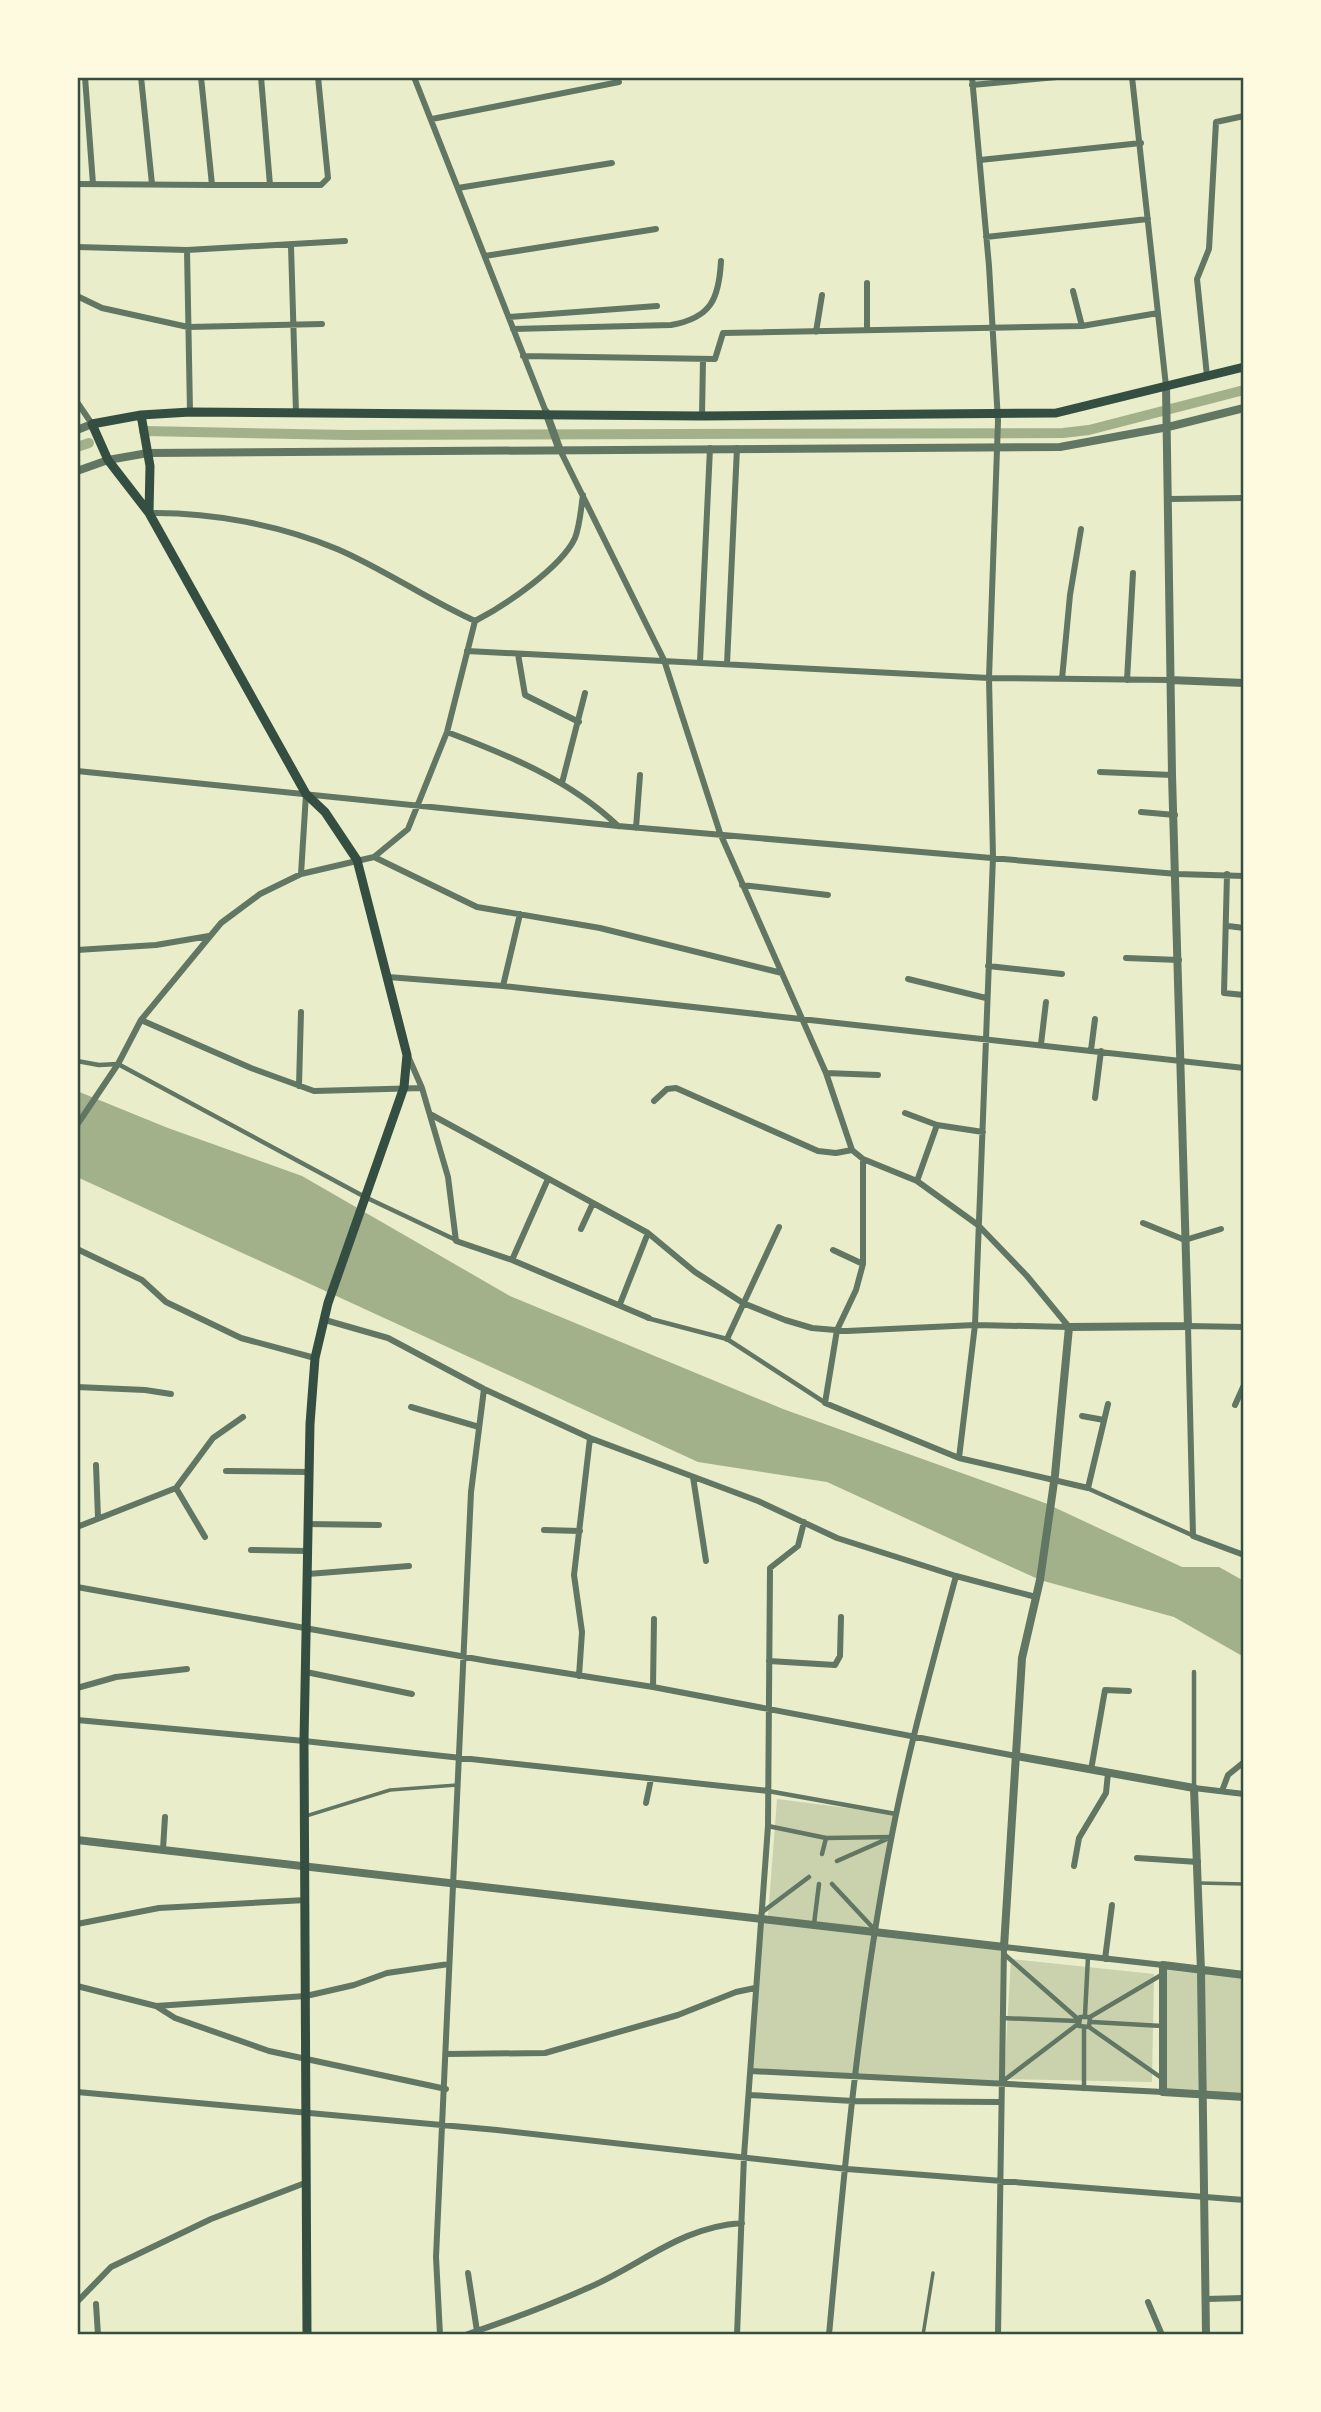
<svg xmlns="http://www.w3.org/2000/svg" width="1321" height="2412" viewBox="0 0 1321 2412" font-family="'Sofia Sans Condensed',sans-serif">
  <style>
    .green { fill: #cad2ad }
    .water { fill: #a3b18a }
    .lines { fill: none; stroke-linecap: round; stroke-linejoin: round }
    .canal { stroke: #a3b18a; stroke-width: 10 }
    .service { stroke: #617663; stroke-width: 3.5 }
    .pedestrian { stroke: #617663; stroke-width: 4.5 }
    .minor { stroke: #617663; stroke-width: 6 }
    .tertiary { stroke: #617663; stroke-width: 8 }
    .secondary { stroke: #344e41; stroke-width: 9 }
    .neatline { fill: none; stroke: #344e41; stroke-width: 2.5 }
  </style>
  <rect width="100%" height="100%" fill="#e9edc9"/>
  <!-- green -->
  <path class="green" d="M 777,1799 L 895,1814 L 875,1930 L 1004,1947 L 1000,2084 L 751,2071 L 760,1921 L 863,1929 L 768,1916 Z
    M 1011,1959 L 1154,1974 L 1152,2082 L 1004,2079 Z
    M 1163,1965 L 1244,1975 L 1244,2097 L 1163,2092 Z"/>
  <!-- water -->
  <path class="water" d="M 77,1091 L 168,1128 L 302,1176 L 510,1296 L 783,1409 L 1045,1503 L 1182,1567 L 1219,1567 L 1244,1581 L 1244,1657 L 1174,1617 L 1040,1580 L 827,1482 L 698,1462 L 77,1177 Z"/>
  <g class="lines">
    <!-- canal -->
    <path class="canal" d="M 144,431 L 347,435 L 1063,433 L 1089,430 L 1244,390
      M 77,447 L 89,443"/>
    <!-- service -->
    <path class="service" d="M 306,1816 L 390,1790 L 457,1785
      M 1199,1883 L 1244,1884
      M 923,2335 L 933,2273"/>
    <!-- pedestrian -->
    <path class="pedestrian" d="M 77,1061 L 99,1065 L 118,1064 L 365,1197 L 458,1241
      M 647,1318 L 727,1339 L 827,1404
      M 1087,1488 L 1194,1536
      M 1194,1787 L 1194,1672
      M 768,1791 L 896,1814
      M 768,1826 L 826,1838 L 891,1837
      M 822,1854 L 826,1838
      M 837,1861 L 887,1839
      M 832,1884 L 875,1930
      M 761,1913 L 809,1877
      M 814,1924 L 819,1884
      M 1004,1954 L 1078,2019
      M 1085,2015 L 1088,1957
      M 1090,2017 L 1089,2027 L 1079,2026 L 1080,2017 L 1090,2017 L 1163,1974
      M 1002,2018 L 1078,2021
      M 1092,2022 L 1162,2026
      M 1089,2027 L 1163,2079
      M 1084,2029 L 1084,2089
      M 1003,2081 L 1078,2024"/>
    <!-- minor -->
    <path class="minor" d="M 85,77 L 93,184
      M 141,77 L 152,184
      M 201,77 L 212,185 L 321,185 L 328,178 L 318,77
      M 261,77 L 270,185
      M 414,77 L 546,412
      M 1132,77 L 1166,386
      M 972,85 L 1057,77
      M 432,119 L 619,82
      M 980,160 L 1141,143
      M 77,184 L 212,185
      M 458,188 L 612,163
      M 986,237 L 1148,219
      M 291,246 L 296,413
      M 77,247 L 187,250 L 345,241
      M 187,250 L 190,412
      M 485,256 L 656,229
      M 1073,291 L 1082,326
      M 77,296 L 102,308 L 188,327 L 322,324
      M 509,317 L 657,306
      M 513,329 L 671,325 C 711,318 719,299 721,261
      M 867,330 L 867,283
      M 816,332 L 822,295
      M 523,356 L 715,359 L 723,333 L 1082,326 L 1158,313
      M 1207,376 L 1197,279 L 1209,249 L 1216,122 L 1244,116
      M 77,402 L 92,424
      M 702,416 L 703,359
      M 559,448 L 664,660 L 720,833 L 826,1073 L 852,1150 L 863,1159 L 917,1181 L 978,1225 L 1027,1276 L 1069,1327
      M 1169,499 L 1244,498
      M 149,513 C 211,512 280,525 337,549 C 384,569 428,600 475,621 C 504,606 561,568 575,538 C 580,525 581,508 583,495
      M 467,651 L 989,678 L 1170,680
      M 518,654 L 525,695 L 579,722
      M 700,662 L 710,448
      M 727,664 L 737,448
      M 1062,679 L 1070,595 L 1081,529
      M 1127,680 L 1133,573
      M 447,732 C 508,755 570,780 618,826
      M 77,771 L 618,826 L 1177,874 L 1244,876
      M 1100,772 L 1172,775
      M 562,783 L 585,693
      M 1141,812 L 1175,815
      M 636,828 L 640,775
      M 374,857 L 477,907 L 600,928 L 782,973
      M 301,874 L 306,794
      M 1227,874 L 1224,993 L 1244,995
      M 742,885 L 828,895
      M 1228,926 L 1244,928
      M 77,950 L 156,945 L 209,936
      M 1126,958 L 1179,960
      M 988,966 L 1062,974
      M 388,977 L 503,986 L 1244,1068
      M 908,979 L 986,998
      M 503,986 L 520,914
      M 141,1020 L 251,1068 L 314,1091 L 422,1088
      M 1041,1044 L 1046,1002
      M 1091,1050 L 1095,1019
      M 408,1056 L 422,1088 L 448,1177 L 456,1241 L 512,1260 L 649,1318
      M 826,1073 L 878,1075
      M 299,1086 L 301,1012
      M 1095,1098 L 1101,1051
      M 654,1101 L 667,1089 L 676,1088 L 818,1151 L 836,1153 L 852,1150
      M 905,1113 L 937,1125 L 983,1132
      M 430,1114 L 648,1233 L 695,1272 L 743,1303 L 785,1320 L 812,1328 L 847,1331 L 975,1325 L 1069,1327
      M 77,1125 L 118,1064 L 141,1020 L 221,923 L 260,894 L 301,874 L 374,857 L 408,829 L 447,732 L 475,621
      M 863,1159 L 863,1264 L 856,1290 L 837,1330 L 825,1403 L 959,1458 L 1088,1488 L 1108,1404
      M 917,1181 L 937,1125
      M 1143,1223 L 1185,1240 L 1221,1229
      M 581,1229 L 593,1203
      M 77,1249 L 142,1280 L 166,1302 L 241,1338 L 315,1358
      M 833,1250 L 863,1264
      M 512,1260 L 548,1179
      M 620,1304 L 648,1233
      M 325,1320 L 388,1338 L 484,1389 L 590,1438 L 758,1501 L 837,1538 L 956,1576 L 1036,1597
      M 1244,1327 L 1188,1326 L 1193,1536 L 1244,1555
      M 727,1339 L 779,1227
      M 77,1387 L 145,1390 L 171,1394
      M 1235,1405 L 1244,1385
      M 411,1407 L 479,1427
      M 1082,1416 L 1104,1420
      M 959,1458 L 975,1325 L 993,857 L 989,678 L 998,421 L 989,266 L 972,77
      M 96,1465 L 98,1518
      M 226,1471 L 308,1472
      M 693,1477 L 706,1561
      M 176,1488 L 205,1537
      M 307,1524 L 379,1525
      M 77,1527 L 176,1488 L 213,1438 L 243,1417
      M 544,1530 L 580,1531
      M 251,1550 L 307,1551
      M 308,1574 L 409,1566
      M 77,1587 L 488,1661 L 653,1687 L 1016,1756
      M 769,1661 L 835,1665 L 840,1656 L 841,1617
      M 306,1672 L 412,1694
      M 579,1676 L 582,1632 L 574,1575 L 590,1438
      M 653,1687 L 654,1619
      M 77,1688 L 116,1677 L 187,1669
      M 77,1720 L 304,1741 L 768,1791
      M 1091,1770 L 1105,1690 L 1129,1691
      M 1194,1788 L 1244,1794
      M 1222,1791 L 1228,1775 L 1244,1762
      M 646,1803 L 651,1779
      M 163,1849 L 165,1817
      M 1137,1858 L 1198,1862
      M 1074,1866 L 1079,1838 L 1106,1793 L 1108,1773
      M 77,1924 L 159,1908 L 306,1900
      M 1105,1959 L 1112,1905
      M 77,1986 L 156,2006 L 175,2018 L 269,2051 L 446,2089
      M 156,2006 L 306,1996 L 354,1985 L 387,1973 L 449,1964
      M 447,2054 L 545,2053 L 678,2015 L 736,1992 L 755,1988
      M 751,2071 L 1163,2092
      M 77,2092 L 497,2130 L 847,2169 L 1244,2200
      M 749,2095 L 853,2101 L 999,2102
      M 468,2273 L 477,2331
      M 1206,2299 L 1244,2298
      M 77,2302 L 111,2267 L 211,2219 L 305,2183
      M 1148,2302 L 1162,2335
      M 96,2304 L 98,2335
      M 440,2335 L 436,2257 L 471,1492 L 484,1389
      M 465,2335 C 507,2321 550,2305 590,2287 C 644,2263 681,2227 742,2223
      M 737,2335 L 744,2156 L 768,1826 L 770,1568 L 798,1546 L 804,1522
      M 829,2335 C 844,2171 859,2006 890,1845 C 907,1754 932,1665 956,1576
      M 998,2335 L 1004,1947 L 1163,1965"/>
    <!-- tertiary -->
    <path class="tertiary" d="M 546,412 L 559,448
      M 77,430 L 92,424
      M 77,471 L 108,460 L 148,453 L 1060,447 L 1168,427 L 1244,408
      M 1170,680 L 1244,683
      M 1016,1756 L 1194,1788 L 1201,1971 L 1206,2335
      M 77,1840 L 1004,1947 L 1022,1658 L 1040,1580 L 1055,1475 L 1069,1327 L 1188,1326 L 1172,775 L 1166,386
      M 1244,1975 L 1163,1965 L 1163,2092 L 1244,2097"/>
    <!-- secondary -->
    <path class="secondary" d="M 141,415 L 150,466 L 149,513
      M 307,2335 L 304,1741 L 310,1424 L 315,1358 L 328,1303 L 404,1087 L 407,1055 L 357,860 L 325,812 L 306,794 L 149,513 L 108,460 L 92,424 L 141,415 L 190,412 L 702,416 L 1056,413 L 1244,367"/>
  </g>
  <!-- border -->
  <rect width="1321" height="2412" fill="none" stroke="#fefae0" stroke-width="158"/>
  <rect x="79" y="79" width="1163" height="2254" class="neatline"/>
</svg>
